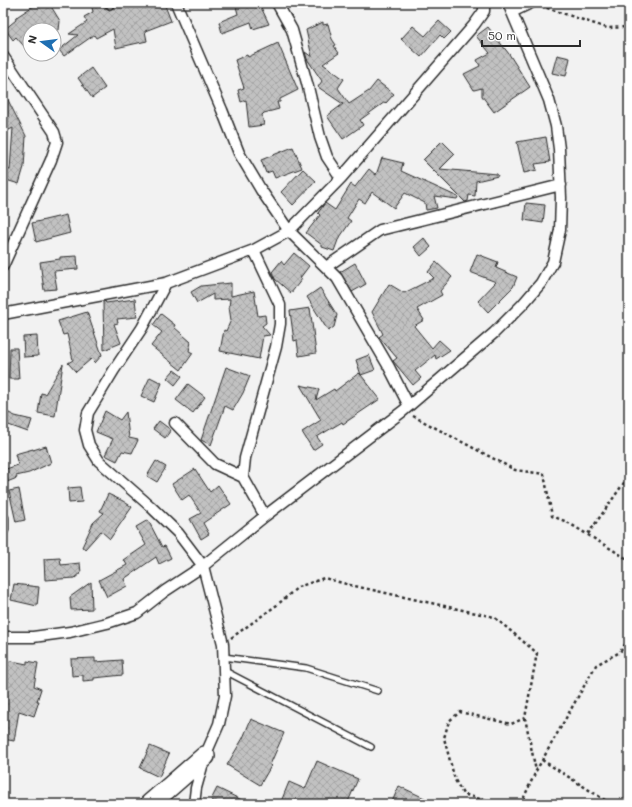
<svg xmlns="http://www.w3.org/2000/svg" width="632" height="807" viewBox="0 0 632 807" font-family="Mali,sans-serif">
  <style>
    .building { fill: url(#building-cross-hatch); stroke: #2b2b2b }
    .lines { fill: none; stroke-linecap: round; stroke-linejoin: round }
    .lane-casing { stroke: #2b2b2b; stroke-width: 8 }
    .street-casing { stroke: #2b2b2b; stroke-width: 13 }
    .highway-casing { stroke: #2b2b2b; stroke-width: 22 }
    .path { stroke: #2b2b2b; stroke-width: 2.5; stroke-dasharray: 3 3; stroke-linecap: butt }
    .lane { stroke: #fff; stroke-width: 5 }
    .street { stroke: #fff; stroke-width: 10 }
    .highway { stroke: #fff; stroke-width: 19 }
  </style>
  <defs>
    <pattern id="building-cross-hatch" width="8" height="8" patternUnits="userSpaceOnUse"><rect width="8" height="8" fill="#c1c1c1"/><path d="M0 0l8 8M0 8l8-8" fill="none" stroke="#a6a6a6"/></pattern>
  </defs>
  <rect width="100%" height="100%" fill="#f2f2f2"/>
  <filter id="ink" filterUnits="userSpaceOnUse"><feTurbulence type="fractalNoise" baseFrequency=".025" numOctaves="2"/><feDisplacementMap in="SourceGraphic" scale="8" xChannelSelector="R" yChannelSelector="G"/><feConvolveMatrix kernelMatrix="1 2 1 2 8 2 1 2 1" color-interpolation-filters="sRGB"/></filter>
  <g filter="url(#ink)">
    <!-- building -->
    <path class="building" d="M 38,3 L 49,3 L 60,21 L 59,30 L 30,30 L 30,53 L 16,37 L 13,40 L 5,29 L 16,20 L 15,18 Z
      M 91,3 L 103,3 L 104,6 L 109,10 L 114,7 L 113,3 L 164,3 L 171,21 L 145,31 L 147,41 L 116,48 L 113,29 L 96,38 L 94,35 L 64,56 L 59,50 L 78,35 L 69,34 L 87,22 L 84,17 L 93,12 Z
      M 235,3 L 259,3 L 269,24 L 253,29 L 251,22 L 222,33 L 219,22 L 238,14 Z
      M 439,21 L 451,32 L 444,39 L 440,35 L 421,57 L 401,39 L 413,26 L 425,36 Z
      M 323,22 L 323,25 L 328,24 L 332,39 L 336,45 L 334,46 L 339,53 L 323,64 L 344,79 L 338,88 L 349,104 L 369,91 L 377,81 L 394,94 L 386,103 L 385,102 L 360,120 L 363,125 L 343,139 L 327,116 L 343,104 L 318,87 L 322,81 L 307,59 L 305,52 L 312,57 L 306,30 Z
      M 488,27 L 509,54 L 530,87 L 494,112 L 482,96 L 482,88 L 474,90 L 464,74 L 480,66 L 477,60 L 490,53 L 476,36 Z
      M 278,43 L 298,90 L 280,99 L 280,102 L 277,102 L 279,109 L 264,113 L 262,115 L 264,125 L 249,127 L 246,100 L 241,102 L 238,90 L 244,88 L 235,60 L 247,55 L 248,57 Z
      M 557,55 L 570,58 L 566,76 L 552,73 Z
      M 91,68 L 105,88 L 92,98 L 78,78 Z
      M 3,90 L 26,136 L 24,167 L 19,184 L 3,179 L 3,168 L 10,170 L 13,128 L 3,133 Z
      M 546,137 L 550,162 L 535,164 L 537,170 L 524,173 L 517,142 Z
      M 442,141 L 455,154 L 440,169 L 497,174 L 498,176 L 476,181 L 475,196 L 469,195 L 468,201 L 465,202 L 423,160 Z
      M 293,147 L 302,168 L 275,178 L 272,171 L 266,173 L 261,160 Z
      M 382,158 L 403,163 L 401,171 L 458,197 L 457,199 L 434,196 L 437,208 L 426,210 L 425,203 L 405,193 L 394,208 L 372,192 L 365,203 L 359,199 L 347,218 L 351,221 L 338,240 L 334,251 L 322,247 L 322,245 L 306,233 L 320,215 L 318,213 L 325,203 L 335,210 L 351,184 L 355,187 L 369,169 L 376,175 Z
      M 303,169 L 316,181 L 293,205 L 281,192 Z
      M 526,203 L 545,205 L 543,223 L 524,220 Z
      M 66,215 L 70,233 L 36,242 L 32,223 Z
      M 424,238 L 431,247 L 421,256 L 414,247 Z
      M 294,253 L 309,266 L 300,278 L 302,279 L 291,293 L 275,279 L 272,272 L 281,261 L 284,265 Z
      M 477,254 L 498,262 L 496,268 L 517,277 L 513,287 L 488,312 L 478,301 L 496,282 L 470,272 Z
      M 77,256 L 78,269 L 54,271 L 57,289 L 44,290 L 40,262 L 60,259 L 60,257 Z
      M 436,262 L 452,277 L 440,291 L 442,295 L 417,309 L 424,320 L 414,326 L 432,348 L 439,340 L 450,350 L 436,359 L 435,355 L 415,371 L 421,378 L 413,385 L 393,361 L 397,358 L 379,337 L 383,334 L 372,312 L 389,284 L 404,293 L 434,278 L 428,272 Z
      M 355,263 L 366,284 L 352,292 L 340,272 Z
      M 231,283 L 231,296 L 254,291 L 258,316 L 265,315 L 266,323 L 262,326 L 270,335 L 263,336 L 259,359 L 220,351 L 224,330 L 226,331 L 231,320 L 229,307 L 230,299 L 213,300 L 213,294 L 197,303 L 191,292 L 201,286 Z
      M 320,288 L 337,315 L 334,327 L 328,331 L 307,297 Z
      M 135,299 L 137,317 L 117,319 L 118,323 L 114,324 L 121,343 L 104,350 L 103,302 L 105,301 L 106,303 Z
      M 310,308 L 316,353 L 299,356 L 297,340 L 294,341 L 290,311 Z
      M 87,312 L 102,355 L 95,363 L 91,359 L 76,372 L 68,363 L 73,360 L 67,334 L 63,335 L 58,321 Z
      M 161,314 L 175,325 L 174,327 L 191,342 L 189,351 L 193,353 L 181,370 L 151,346 L 162,332 L 153,325 Z
      M 37,336 L 38,356 L 24,357 L 23,337 Z
      M 10,348 L 17,348 L 19,379 L 9,379 Z
      M 369,355 L 375,370 L 361,375 L 380,399 L 343,424 L 342,422 L 317,437 L 322,444 L 313,450 L 302,432 L 321,420 L 300,385 L 319,389 L 316,400 L 334,389 L 335,391 L 359,373 L 361,375 L 356,360 Z
      M 63,364 L 55,416 L 38,413 L 41,393 L 45,394 Z
      M 226,367 L 250,376 L 243,393 L 233,410 L 225,406 L 211,445 L 201,440 Z
      M 174,370 L 182,376 L 175,385 L 167,378 Z
      M 150,377 L 162,383 L 154,402 L 141,396 Z
      M 188,384 L 205,397 L 193,413 L 176,400 Z
      M 3,410 L 15,416 L 32,420 L 28,432 L 3,423 Z
      M 105,411 L 120,420 L 126,412 L 129,438 L 138,440 L 132,453 L 122,451 L 117,461 L 105,455 L 113,439 L 96,432 Z
      M 159,421 L 171,430 L 165,438 L 153,429 Z
      M 46,446 L 51,463 L 29,473 L 16,476 L 17,478 L 7,482 L 7,479 L 3,480 L 3,470 L 18,465 L 15,454 L 33,449 L 33,450 Z
      M 156,461 L 166,467 L 157,482 L 147,476 Z
      M 195,469 L 210,492 L 218,485 L 231,504 L 203,523 L 209,534 L 201,539 L 190,519 L 201,513 L 189,495 L 182,500 L 172,484 Z
      M 80,487 L 82,502 L 69,503 L 68,488 Z
      M 19,489 L 25,520 L 16,522 L 9,491 Z
      M 108,494 L 123,501 L 132,507 L 110,539 L 101,531 L 85,549 L 82,547 L 93,523 L 104,513 L 100,511 Z
      M 148,520 L 162,547 L 165,546 L 171,558 L 159,564 L 156,557 L 124,579 L 127,586 L 107,597 L 99,580 L 127,565 L 124,560 L 146,545 L 136,527 Z
      M 60,558 L 61,565 L 80,563 L 81,573 L 75,578 L 45,580 L 44,559 Z
      M 91,582 L 92,609 L 71,610 L 70,597 Z
      M 14,584 L 39,587 L 37,606 L 11,600 Z
      M 95,658 L 95,662 L 122,660 L 123,675 L 94,678 L 94,680 L 83,681 L 83,675 L 72,676 L 71,659 Z
      M 7,660 L 27,664 L 27,661 L 38,663 L 34,686 L 41,689 L 37,701 L 39,701 L 34,716 L 19,711 L 14,741 L 3,739 L 3,679 Z
      M 251,719 L 284,733 L 270,765 L 271,766 L 260,785 L 227,765 L 243,738 Z
      M 150,746 L 169,754 L 159,777 L 140,768 Z
      M 317,761 L 358,779 L 347,804 L 280,804 L 289,782 L 305,789 Z
      M 399,786 L 437,804 L 391,804 Z
      M 217,788 L 250,804 L 221,804 L 211,800 Z"/>
    <g class="lines">
      <!-- lane casing -->
      <g class="lane-casing">
        <path id="lane" d="M 107,3 L 110,6
          M 224,657 L 306,668 L 378,691
          M 225,671 L 371,747"/>
      </g>
      <!-- street casing -->
      <g class="street-casing">
        <path id="street" d="M 176,3 L 222,110 L 239,153 L 261,190 L 289,231 L 337,278 L 389,367 L 409,406
          M 277,3 L 292,30 L 307,83 L 320,137 L 327,157 L 341,178
          M 512,12 L 531,3
          M 3,56 L 54,132 L 57,142 L 51,160 L 3,266
          M 254,250 L 280,305 L 280,324 L 276,347 L 245,458 L 243,477 L 265,516
          M 326,267 L 380,230 L 561,185
          M 166,283 L 142,328 L 114,370 L 88,413 L 85,430 L 89,445 L 99,461 L 150,506 L 178,533 L 203,566 L 223,644 L 225,696 L 219,724 L 205,756 L 196,788 L 194,804
          M 3,314 L 166,283 L 254,250 L 289,231 L 341,178 L 474,25 L 484,11 L 484,3
          M 175,423 L 215,464 L 243,477
          M 3,518 L 3,530
          M 3,637 L 33,637 L 70,632 L 107,623 L 137,613 L 165,591 L 203,566 L 265,516 L 403,411 L 494,333 L 522,305 L 541,283 L 553,262 L 560,230 L 561,198 L 559,149 L 556,126 L 549,100 L 508,3"/>
      </g>
      <!-- highway casing -->
      <g class="highway-casing">
        <path id="highway" d="M 150,804 L 205,756"/>
      </g>
      <!-- path -->
      <path class="path" d="M 541,6 L 607,28 L 629,27
        M 413,416 L 515,470 L 544,474 L 552,516 L 567,522 L 629,560
        M 588,534 L 628,477
        M 231,638 L 277,605 L 298,587 L 324,578 L 350,585 L 494,617 L 537,653 L 525,718 L 536,771
        M 542,760 L 611,804
        M 497,804 L 463,794 L 455,780 L 444,738 L 449,721 L 460,712 L 511,724 L 525,718
        M 521,804 L 536,771 L 596,665 L 620,652 L 629,639"/>
      <!-- lane -->
      <use href="#lane" class="lane"/>
      <!-- street -->
      <use href="#street" class="street"/>
      <!-- highway -->
      <use href="#highway" class="highway"/>
    </g>
  </g>
  <!-- margin -->
  <rect width="632" height="807" fill="none" stroke="#fff" stroke-width="16"/>
  <rect x="8" y="8" width="616" height="791" fill="none" stroke="#2b2b2b" stroke-width="1.5" filter="url(#ink)"/>
  <!-- north arrow -->
  <g transform="translate(42 42) rotate(284)"><circle r="19" fill="#ffffff" stroke="#aaaaaa"/>
  <path d="M0-3L7 15L0 10L-7 15Z" fill="#1f6fb2"/>
  <text y="-6" font-size="11" font-weight="bold" text-anchor="middle" fill="#2b2b2b">N</text>
  </g>
  <!-- scale -->
  <path d="M482 40v6h98v-6" fill="none" stroke="#2b2b2b" stroke-width="2"/>
  <text x="488" y="40" font-size="12" fill="#2b2b2b" stroke="#ffffff" stroke-width="3" paint-order="stroke">50 m</text>
</svg>
